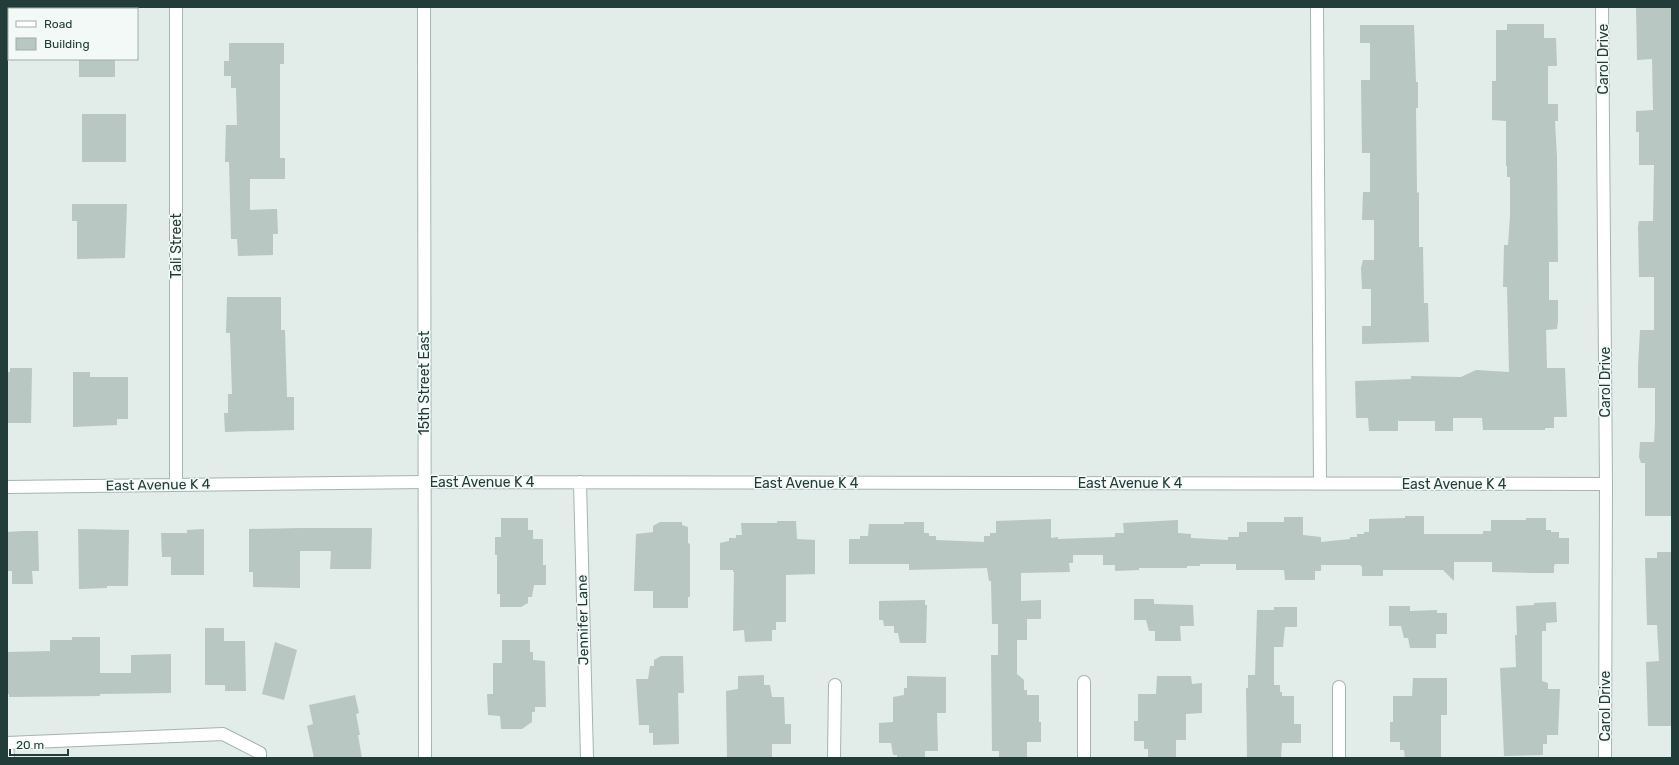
<svg xmlns="http://www.w3.org/2000/svg" width="1679" height="765" viewBox="0 0 1679 765" font-family="Rubik,sans-serif">
  <style>
    .building { fill: #b8c7c2 }
    .lines { fill: none; stroke-linecap: round; stroke-linejoin: round }
    .street-casing { stroke: #a5b4b1; stroke-width: 14 }
    .secondary-casing { stroke: #a1b8b2; stroke-width: 14 }
    .street { stroke: #fff; stroke-width: 12 }
    .secondary { stroke: #fff; stroke-width: 12 }
    .labels { text-anchor: middle; dominant-baseline: central; stroke-width: 3; stroke-linejoin: round; paint-order: stroke }
    .street-label { font-size: 14px; fill: #223d39; stroke: #f3f9f6 }
  </style>
  <rect width="100%" height="100%" fill="#e2ece9"/>
  <!-- building -->
  <path class="building" d="M 1636,7 L 1672,7 L 1672,516 L 1645,516 L 1645,463 L 1641,463 L 1639,457 L 1640,442 L 1654,442 L 1655,424 L 1655,388 L 1638,388 L 1638,367 L 1640,330 L 1654,330 L 1654,277 L 1639,277 L 1638,227 L 1639,221 L 1653,221 L 1654,165 L 1639,165 L 1639,132 L 1636,132 L 1636,111 L 1653,110 L 1652,59 L 1637,60 Z
    M 1507,24 L 1544,24 L 1544,38 L 1556,38 L 1557,66 L 1548,66 L 1548,104 L 1558,104 L 1558,121 L 1555,121 L 1557,157 L 1558,262 L 1549,262 L 1549,300 L 1558,300 L 1558,321 L 1557,329 L 1546,330 L 1547,368 L 1565,368 L 1567,417 L 1554,417 L 1554,428 L 1545,428 L 1545,430 L 1483,430 L 1482,418 L 1453,418 L 1453,431 L 1435,431 L 1435,421 L 1398,421 L 1398,431 L 1369,431 L 1368,418 L 1356,418 L 1355,381 L 1411,379 L 1411,376 L 1461,377 L 1476,370 L 1509,372 L 1507,287 L 1503,287 L 1504,245 L 1508,245 L 1510,216 L 1510,177 L 1507,177 L 1507,166 L 1506,166 L 1506,121 L 1492,120 L 1492,81 L 1496,81 L 1496,30 L 1507,30 Z
    M 1360,25 L 1414,25 L 1416,82 L 1418,82 L 1418,108 L 1416,108 L 1417,193 L 1419,192 L 1419,247 L 1423,247 L 1424,303 L 1428,303 L 1429,342 L 1362,344 L 1362,326 L 1371,326 L 1371,289 L 1362,289 L 1361,268 L 1363,260 L 1374,260 L 1374,220 L 1362,220 L 1363,192 L 1370,192 L 1370,153 L 1362,153 L 1361,80 L 1370,80 L 1370,43 L 1360,43 Z
    M 229,43 L 284,43 L 284,64 L 280,64 L 280,158 L 285,158 L 285,179 L 250,179 L 250,210 L 277,209 L 278,234 L 273,234 L 273,255 L 238,256 L 237,239 L 231,239 L 229,162 L 225,162 L 226,125 L 237,125 L 236,88 L 231,88 L 231,76 L 224,76 L 224,61 L 229,61 Z
    M 79,59 L 115,59 L 115,77 L 79,77 Z
    M 82,114 L 126,114 L 126,162 L 82,162 Z
    M 72,204 L 127,204 L 125,258 L 77,259 L 77,221 L 72,221 Z
    M 227,297 L 281,297 L 281,330 L 285,330 L 287,397 L 294,397 L 294,430 L 225,432 L 224,413 L 228,413 L 228,394 L 232,394 L 230,333 L 226,333 Z
    M 10,368 L 32,368 L 31,423 L 7,423 L 7,372 L 10,372 Z
    M 73,372 L 90,372 L 90,377 L 128,377 L 128,419 L 117,419 L 117,425 L 73,427 Z
    M 1405,516 L 1424,516 L 1424,534 L 1483,534 L 1483,531 L 1491,531 L 1491,520 L 1526,520 L 1526,518 L 1546,518 L 1546,530 L 1551,530 L 1551,532 L 1559,532 L 1559,538 L 1569,538 L 1569,564 L 1555,564 L 1554,566 L 1554,573 L 1533,573 L 1492,572 L 1492,562 L 1454,562 L 1454,581 L 1443,570 L 1383,570 L 1383,576 L 1362,576 L 1362,567 L 1360,565 L 1321,565 L 1321,571 L 1315,571 L 1315,580 L 1285,580 L 1284,570 L 1236,570 L 1236,564 L 1200,564 L 1200,566 L 1187,566 L 1187,568 L 1139,568 L 1139,570 L 1115,571 L 1115,565 L 1103,565 L 1103,555 L 1073,555 L 1073,563 L 1069,563 L 1070,572 L 1021,573 L 1021,601 L 1041,600 L 1041,619 L 1027,619 L 1027,640 L 1017,640 L 1017,674 L 1024,680 L 1024,690 L 1027,690 L 1027,695 L 1039,695 L 1039,722 L 1041,722 L 1041,742 L 1027,742 L 1027,758 L 999,758 L 999,751 L 992,751 L 991,655 L 998,655 L 998,624 L 992,624 L 991,581 L 989,581 L 987,568 L 909,570 L 909,564 L 849,564 L 849,539 L 860,539 L 860,536 L 868,536 L 869,524 L 904,524 L 904,522 L 924,522 L 924,533 L 929,533 L 929,536 L 936,536 L 936,540 L 984,542 L 984,536 L 990,536 L 990,533 L 996,533 L 996,521 L 1051,519 L 1051,538 L 1058,537 L 1058,539 L 1115,537 L 1115,533 L 1124,533 L 1123,523 L 1178,520 L 1178,533 L 1191,534 L 1191,538 L 1228,540 L 1228,537 L 1239,537 L 1239,532 L 1247,532 L 1247,522 L 1284,522 L 1284,517 L 1303,517 L 1303,535 L 1321,537 L 1321,542 L 1350,539 L 1350,537 L 1357,537 L 1357,534 L 1364,534 L 1364,532 L 1369,532 L 1369,519 L 1405,518 Z
    M 501,518 L 528,518 L 528,530 L 533,530 L 533,539 L 543,539 L 543,565 L 546,565 L 546,585 L 534,585 L 532,597 L 528,597 L 528,603 L 521,607 L 500,607 L 500,594 L 497,594 L 497,555 L 495,555 L 495,537 L 501,537 Z
    M 777,521 L 796,521 L 797,539 L 815,540 L 815,574 L 786,575 L 786,622 L 776,622 L 776,630 L 772,630 L 772,641 L 745,642 L 744,630 L 733,631 L 734,572 L 733,572 L 733,570 L 720,570 L 720,543 L 729,541 L 729,538 L 736,538 L 736,535 L 742,535 L 741,523 L 777,523 Z
    M 660,522 L 682,522 L 682,525 L 688,527 L 688,543 L 690,544 L 690,597 L 688,597 L 688,608 L 653,608 L 653,591 L 634,591 L 636,534 L 653,532 L 653,526 Z
    M 300,528 L 372,528 L 371,569 L 330,569 L 331,551 L 300,551 L 300,588 L 253,587 L 253,572 L 249,572 L 249,529 Z
    M 78,529 L 129,530 L 128,586 L 107,586 L 107,588 L 79,589 Z
    M 204,529 L 204,575 L 171,575 L 171,557 L 162,557 L 161,533 L 187,533 L 187,530 Z
    M 23,531 L 38,531 L 39,571 L 32,571 L 33,584 L 12,584 L 12,571 L 7,571 L 7,532 Z
    M 1657,552 L 1672,552 L 1672,726 L 1648,726 L 1646,662 L 1659,661 L 1657,625 L 1647,625 L 1645,558 L 1657,558 Z
    M 1134,599 L 1154,599 L 1154,604 L 1193,605 L 1194,626 L 1180,626 L 1181,641 L 1155,641 L 1155,631 L 1149,631 L 1146,620 L 1134,620 Z
    M 925,600 L 925,605 L 927,605 L 926,643 L 900,643 L 898,633 L 894,633 L 894,626 L 884,626 L 883,620 L 879,620 L 879,601 Z
    M 1556,602 L 1557,622 L 1546,623 L 1546,631 L 1542,631 L 1542,681 L 1548,683 L 1548,689 L 1560,689 L 1558,735 L 1547,735 L 1547,744 L 1543,744 L 1543,755 L 1504,756 L 1500,668 L 1516,667 L 1515,635 L 1517,635 L 1516,606 L 1534,605 L 1534,603 Z
    M 1389,606 L 1410,606 L 1410,611 L 1437,610 L 1437,613 L 1447,613 L 1447,634 L 1436,634 L 1436,648 L 1410,648 L 1408,638 L 1404,638 L 1401,626 L 1389,626 Z
    M 1274,607 L 1297,607 L 1297,627 L 1285,627 L 1283,647 L 1274,647 L 1274,685 L 1280,685 L 1280,692 L 1282,692 L 1282,696 L 1294,696 L 1294,724 L 1301,724 L 1301,743 L 1282,743 L 1281,758 L 1247,758 L 1246,688 L 1248,688 L 1248,675 L 1255,675 L 1257,610 L 1274,610 Z
    M 205,628 L 224,628 L 224,641 L 245,641 L 246,691 L 225,691 L 225,685 L 205,685 Z
    M 72,637 L 100,637 L 100,673 L 131,673 L 131,655 L 171,654 L 171,693 L 100,694 L 100,696 L 9,697 L 9,694 L 7,694 L 7,652 L 50,651 L 50,640 L 72,640 Z
    M 502,640 L 530,640 L 530,652 L 533,652 L 533,660 L 545,661 L 546,707 L 535,707 L 535,712 L 532,712 L 532,722 L 522,729 L 501,729 L 500,716 L 488,715 L 487,694 L 493,694 L 493,663 L 502,663 Z
    M 275,642 L 297,650 L 284,700 L 262,694 Z
    M 661,656 L 683,656 L 684,693 L 678,693 L 679,744 L 653,745 L 653,733 L 649,733 L 649,725 L 639,725 L 636,679 L 648,679 L 650,666 L 654,666 L 654,660 Z
    M 764,675 L 764,685 L 770,685 L 772,697 L 784,697 L 785,724 L 791,724 L 791,744 L 772,744 L 772,758 L 727,758 L 726,691 L 738,689 L 738,676 Z
    M 907,676 L 946,677 L 946,713 L 937,713 L 938,751 L 925,751 L 925,758 L 897,758 L 897,755 L 893,755 L 891,743 L 879,743 L 879,723 L 893,722 L 893,697 L 904,695 L 904,688 L 907,688 Z
    M 1157,676 L 1191,676 L 1192,684 L 1202,683 L 1202,713 L 1186,714 L 1186,740 L 1176,740 L 1176,758 L 1148,758 L 1148,749 L 1144,749 L 1144,741 L 1134,741 L 1134,721 L 1138,721 L 1138,694 L 1156,694 Z
    M 1413,678 L 1447,678 L 1447,715 L 1441,715 L 1441,758 L 1405,758 L 1404,750 L 1400,750 L 1400,742 L 1390,742 L 1390,722 L 1393,722 L 1393,696 L 1412,696 Z
    M 355,695 L 359,713 L 356,714 L 360,735 L 358,735 L 362,758 L 314,758 L 307,726 L 313,724 L 309,705 Z"/>
  <g class="lines">
    <!-- street casing -->
    <g class="street-casing">
      <path id="street" d="M 176,7 L 176,485
        M 1317,7 L 1320,484
        M 1602,7 L 1606,484 L 1605,758
        M 580,482 L 587,758
        M 7,487 L 424,482 L 1606,484
        M 1339,687 L 1339,758
        M 7,743 L 223,734 L 260,753 L 260,758
        M 7,743 L 8,758
        M 834,758 L 835,685
        M 1084,758 L 1084,682"/>
    </g>
    <!-- secondary casing -->
    <g class="secondary-casing">
      <path id="secondary" d="M 424,7 L 425,758"/>
    </g>
    <!-- street -->
    <use href="#street" class="street"/>
    <!-- secondary -->
    <use href="#secondary" class="secondary"/>
  </g>
  <g class="labels">
    <!-- street labels -->
    <g class="street-label">
      <text transform="translate(1603 59) rotate(-90)">Carol Drive</text>
      <text transform="translate(176 246) rotate(-90)">Tali Street</text>
      <text transform="translate(1605 382) rotate(-90)">Carol Drive</text>
      <text transform="translate(424 383) rotate(-90)">15th Street East</text>
      <text x="482" y="482">East Avenue K 4</text>
      <text x="806" y="483">East Avenue K 4</text>
      <text x="1130" y="483">East Avenue K 4</text>
      <text x="1454" y="484">East Avenue K 4</text>
      <text transform="translate(158 485) rotate(-1)">East Avenue K 4</text>
      <text transform="translate(583 620) rotate(-91)">Jennifer Lane</text>
      <text transform="translate(1605 706) rotate(-90)">Carol Drive</text>
    </g>
  </g>
  <!-- border -->
  <rect width="1679" height="765" fill="none" stroke="#223d39" stroke-width="16"/>
  <!-- legend -->
  <rect x="8" y="8" width="130" height="52" fill="#f3f9f6" stroke="#9faeaa"/>
  <rect x="16" y="21" width="20" height="6" fill="#ffffff" stroke="#9faeaa"/>
  <text x="44" y="28" font-size="12" fill="#223d39">Road</text>
  <rect x="16" y="38" width="20" height="12" fill="#b8c7c2" stroke="#9faeaa"/>
  <text x="44" y="48" font-size="12" fill="#223d39">Building</text>
  <!-- scale -->
  <path d="M10 749v6h58v-6" fill="none" stroke="#223d39" stroke-width="2"/>
  <text x="16" y="749" font-size="12" fill="#223d39" stroke="#f3f9f6" stroke-width="3" paint-order="stroke">20 m</text>
</svg>
